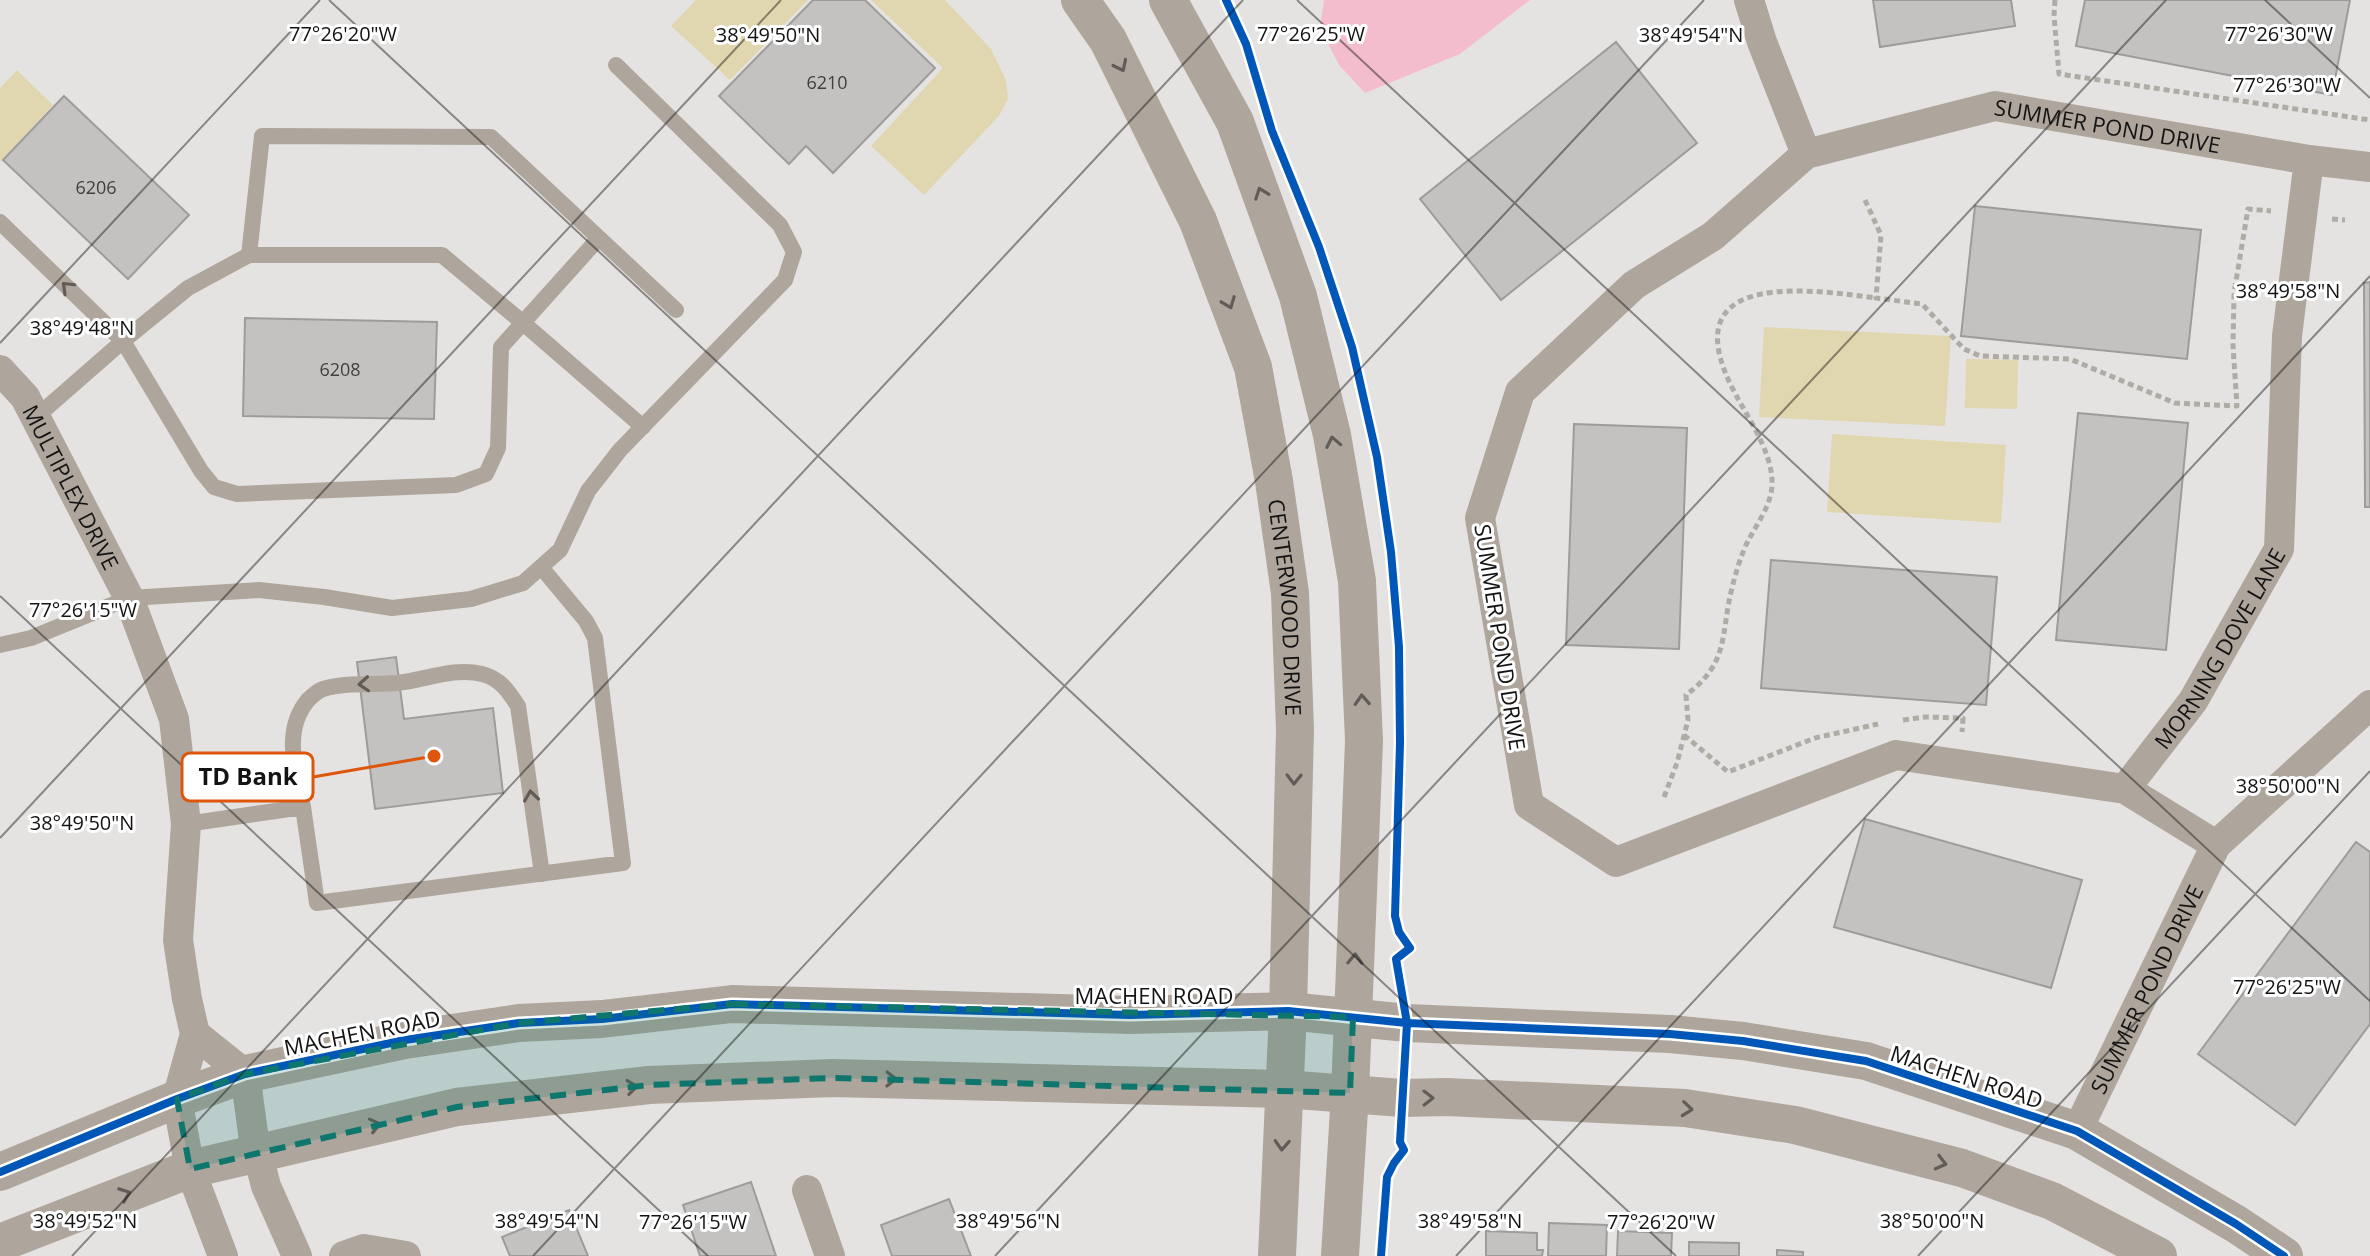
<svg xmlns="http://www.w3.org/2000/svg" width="2370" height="1256" viewBox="0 0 2370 1256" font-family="'Open Sans',sans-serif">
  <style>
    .green { fill: #e0d6af }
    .water { fill: #f4bdcd }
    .building { fill: #c3c2c1; stroke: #9e9c9b; stroke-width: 2 }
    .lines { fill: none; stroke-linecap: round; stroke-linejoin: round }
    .path { stroke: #afaba5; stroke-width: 5; stroke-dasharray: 6 4; stroke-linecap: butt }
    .service { stroke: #aea69c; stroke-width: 16 }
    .minor { stroke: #aea69c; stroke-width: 30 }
    .tertiary { stroke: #aea69c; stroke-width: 38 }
    .cycleway-casing { stroke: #fff; stroke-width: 13 }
    .cycleway { stroke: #0057b8; stroke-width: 8 }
    .oneway { stroke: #615c58 }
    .marked { fill: #0f766e; fill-opacity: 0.2; stroke: #0f766e; stroke-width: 6; stroke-dasharray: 16 10; stroke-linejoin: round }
    .ticks { fill: none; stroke: #141313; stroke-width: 2; stroke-opacity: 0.45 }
    .labels { text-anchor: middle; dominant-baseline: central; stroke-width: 6; stroke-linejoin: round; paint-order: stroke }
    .number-label { font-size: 18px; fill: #403f3e }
    .street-label { font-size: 22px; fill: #141313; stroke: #fff }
    .ticks-label { font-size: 20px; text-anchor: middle; fill: #141313; stroke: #fff; stroke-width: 6; stroke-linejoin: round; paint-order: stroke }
    .leader { fill: none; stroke: #dd560c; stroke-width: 3 }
    .callout-dot { fill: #dd560c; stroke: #fff; stroke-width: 3 }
    .callout { fill: #fff; stroke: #dd560c; stroke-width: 3 }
    .callout-label { font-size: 24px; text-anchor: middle; font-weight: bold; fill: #141313 }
  </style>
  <rect width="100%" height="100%" fill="#e5e3e2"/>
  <!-- green -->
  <path class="green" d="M 696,0 L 808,0 L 730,80 L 671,26 Z
    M 871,0 L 945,0 L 991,49 L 1006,80 L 1008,99 L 999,116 L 924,195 L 871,146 L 943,68 Z
    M 17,70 L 53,105 L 0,162 L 0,88 Z
    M 1764,327 L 1951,336 L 1945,426 L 1759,417 Z
    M 1966,359 L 2018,360 L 2017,409 L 1965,408 Z
    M 1832,434 L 2006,445 L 2001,523 L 1827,512 Z"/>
  <!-- water -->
  <path class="water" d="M 1324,0 L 1530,0 L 1460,54 L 1365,93 L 1339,65 L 1320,28 Z"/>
  <!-- building -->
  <path class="building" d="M 813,0 L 865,0 L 935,68 L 833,173 L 806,146 L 789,164 L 719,96 Z
    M 1873,0 L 2011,0 L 2015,26 L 1880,47 Z
    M 2085,0 L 2350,0 L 2332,95 L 2076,46 Z
    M 1616,42 L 1697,143 L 1501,300 L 1420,199 Z
    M 64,96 L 189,215 L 128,279 L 3,160 Z
    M 1975,206 L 2201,230 L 2187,359 L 1961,336 Z
    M 2370,282 L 2370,507 L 2365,507 L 2364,283 Z
    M 245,318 L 437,322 L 434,419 L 243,416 Z
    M 2078,413 L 2188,423 L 2166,650 L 2056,640 Z
    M 1574,424 L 1687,428 L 1679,649 L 1566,645 Z
    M 1771,560 L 1997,577 L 1986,705 L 1761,688 Z
    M 396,657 L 404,719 L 493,708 L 503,793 L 375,809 L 357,662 Z
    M 1865,819 L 2082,880 L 2051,988 L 1834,927 Z
    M 2356,842 L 2370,852 L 2370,1024 L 2295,1125 L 2198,1054 Z
    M 751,1182 L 776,1256 L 700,1256 L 683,1205 Z
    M 949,1199 L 971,1256 L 892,1256 L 881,1225 Z
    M 569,1210 L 588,1256 L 510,1256 L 502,1237 Z
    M 1549,1223 L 1607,1225 L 1606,1256 L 1548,1256 Z
    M 1486,1231 L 1537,1233 L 1537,1250 L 1543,1250 L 1542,1256 L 1486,1256 Z
    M 1618,1231 L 1672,1233 L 1671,1256 L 1617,1256 Z
    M 1689,1242 L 1739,1243 L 1739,1256 L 1689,1256 Z
    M 1777,1250 L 1803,1252 L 1803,1256 L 1777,1256 Z"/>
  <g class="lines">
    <!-- path -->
    <path class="path" d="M 2055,0 L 2054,16 L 2059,74 L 2370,120
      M 1865,200 L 1881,235 L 1876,298 L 1922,304 L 1964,349 L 1980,356 L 2070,359 L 2175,403 L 2237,406 L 2233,346 L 2234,293 L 2248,209 L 2271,211
      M 2332,219 L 2345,220
      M 1903,720 L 1925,717 L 1963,718 L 1962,732
      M 1684,735 L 1728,772 L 1815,738 L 1878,724
      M 1664,797 L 1677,763 L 1688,720 L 1686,695 C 1730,662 1720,636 1732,588 C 1736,572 1741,555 1748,541 C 1757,524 1771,505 1772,486 C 1774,450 1742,411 1728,379 C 1679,269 1814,290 1876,298"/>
    <!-- service -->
    <path class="service" d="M 0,222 L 123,341 L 201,471 L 214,487 L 237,494 L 456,485 L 486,474 L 498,448 L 501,347 L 599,238
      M 249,255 L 262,136 L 491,137 L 676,310
      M 35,418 L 123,341 L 188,288 L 249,255 L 442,255 L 522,322 L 643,427
      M 0,645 L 31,638 L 129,598 L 259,590 L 324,597 L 392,608 L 471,599 L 523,583 L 560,550 L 588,491 L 620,450 L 785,280 L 794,252 L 780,225 L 616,65
      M 303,807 C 296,771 282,731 308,700 C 312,696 318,691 323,689 C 346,682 373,685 397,683 C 425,680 454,667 482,674 C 500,678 509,692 518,706 L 542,874
      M 186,824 L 303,807 L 317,903 L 623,863 L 595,638 L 586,621 L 541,567"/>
    <!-- minor -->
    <g class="minor">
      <path d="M 1749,0 L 1762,42 L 1806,154"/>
      <path id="s1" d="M 0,370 L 25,397 L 129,598 L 174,719 L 186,824 L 178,940 L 187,999 L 195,1034 L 177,1099 L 190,1169 L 223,1256"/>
      <path id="s2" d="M 2125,789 L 2193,701 L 2279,549 L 2287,336 L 2309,160"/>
      <path id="s3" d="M 2216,845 L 2125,789 L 1896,755 L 1616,862 L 1529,805 L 1480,518 L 1520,392 L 1634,285 L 1713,236 L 1806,154 L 1995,106 L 2309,160 L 2370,167"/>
      <path d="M 195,1034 L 245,1074 L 254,1140 L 266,1186 L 297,1256"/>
      <path id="s4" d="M 2077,1131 L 2216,845 L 2370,705"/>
      <path d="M 807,1190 L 830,1256"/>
      <path d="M 344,1256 L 364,1249 L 406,1256"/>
    </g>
    <!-- tertiary -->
    <g class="tertiary">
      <path id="s5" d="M 1080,0 L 1108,40 L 1198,221 L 1253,367 L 1274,481 L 1290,593 L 1295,730 L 1288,1011 L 1277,1256"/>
      <path d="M 1168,0 L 1235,122 L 1298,296 L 1332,435 L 1357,581 L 1364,741 L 1350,1093 L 1340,1256"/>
      <path d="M 0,1172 L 177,1099 L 245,1074 L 405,1040 L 519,1023 L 602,1019 L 732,1004 L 1130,1015 L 1288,1011 L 1407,1023 L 1670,1034 L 1743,1041 L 1866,1061 L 2077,1131 L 2236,1224 L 2284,1256"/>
      <path d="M 0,1243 L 190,1169 L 457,1107 L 649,1085 L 832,1078 L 1284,1089 L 1402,1098 L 1447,1097 L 1685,1108 L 1795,1125 L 1962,1168 L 2052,1201 L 2158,1256"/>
    </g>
    <!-- cycleway casing -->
    <g class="cycleway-casing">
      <path id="cycleway" d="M 1226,0 L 1246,44 L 1272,131 L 1319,247 L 1352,347 L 1377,457 L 1391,552 L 1399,647 L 1400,743 L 1395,916 L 1399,932 L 1410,948 L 1396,959 L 1407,1023 L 1400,1142 L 1404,1150 L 1394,1163 L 1387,1177 L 1381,1256
        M 0,1172 L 177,1099 L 245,1074 L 405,1040 L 519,1023 L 602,1019 L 732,1004 L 1130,1015 L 1288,1011 L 1407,1023 L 1670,1034 L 1743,1041 L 1866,1061 L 2077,1131 L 2236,1224 L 2284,1256"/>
    </g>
    <!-- cycleway -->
    <use href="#cycleway" class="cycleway"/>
  </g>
  <!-- one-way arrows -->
  <defs><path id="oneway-chevron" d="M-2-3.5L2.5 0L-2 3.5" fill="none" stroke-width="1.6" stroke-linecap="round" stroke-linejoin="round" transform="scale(2)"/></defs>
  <g class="oneway">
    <use href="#oneway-chevron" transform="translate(1121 66) rotate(64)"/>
    <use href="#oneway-chevron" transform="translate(1261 193) rotate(-110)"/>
    <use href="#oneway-chevron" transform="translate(67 287) rotate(-136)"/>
    <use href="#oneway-chevron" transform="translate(1229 303) rotate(69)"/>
    <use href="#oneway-chevron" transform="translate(1333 442) rotate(-101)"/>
    <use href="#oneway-chevron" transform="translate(364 684) rotate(176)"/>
    <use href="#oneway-chevron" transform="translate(1362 700) rotate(-93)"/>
    <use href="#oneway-chevron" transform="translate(1294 779) rotate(91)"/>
    <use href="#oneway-chevron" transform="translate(531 796) rotate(-98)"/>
    <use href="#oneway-chevron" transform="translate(1355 959) rotate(-88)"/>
    <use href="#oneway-chevron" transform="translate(891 1079) rotate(1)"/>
    <use href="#oneway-chevron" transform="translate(632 1087) rotate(-7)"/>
    <use href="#oneway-chevron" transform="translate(1428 1098) rotate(-1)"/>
    <use href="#oneway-chevron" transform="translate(1687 1109) rotate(6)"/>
    <use href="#oneway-chevron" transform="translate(375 1125) rotate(-13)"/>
    <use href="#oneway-chevron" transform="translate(1282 1145) rotate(93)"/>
    <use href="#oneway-chevron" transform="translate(1941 1163) rotate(14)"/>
    <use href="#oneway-chevron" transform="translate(125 1194) rotate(-21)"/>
  </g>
  <!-- marked area -->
  <path class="marked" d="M 732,1004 L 1353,1017 L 1350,1093 L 832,1078 L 649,1085 L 457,1107 L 190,1169 L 177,1099 L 245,1074 L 519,1023 Z"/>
  <!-- ticks -->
  <path class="ticks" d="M 329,0 L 1676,1256M 1297,0 L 2370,1001M 2265,0 L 2370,98M 0,343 L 320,0M 0,596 L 708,1256M 0,838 L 781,0M 72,1256 L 1243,0M 533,1256 L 1704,0M 995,1256 L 2166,0M 1456,1256 L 2370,276M 1918,1256 L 2370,771"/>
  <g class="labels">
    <!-- number labels -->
    <g class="number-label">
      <text x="827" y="82">6210</text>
      <text x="96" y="187">6206</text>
      <text x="340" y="369">6208</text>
    </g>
    <!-- street labels -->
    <g class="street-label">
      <text stroke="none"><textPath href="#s3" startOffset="1848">SUMMER POND DRIVE</textPath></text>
      <text stroke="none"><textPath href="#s1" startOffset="138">MULTIPLEX DRIVE</textPath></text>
      <text stroke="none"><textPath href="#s5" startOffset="650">CENTERWOOD DRIVE</textPath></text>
      <text transform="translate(1501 637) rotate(81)">SUMMER POND DRIVE</text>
      <text stroke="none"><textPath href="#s2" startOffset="170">MORNING DOVE LANE</textPath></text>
      <text stroke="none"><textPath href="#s4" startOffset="158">SUMMER POND DRIVE</textPath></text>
      <text x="1154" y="995">MACHEN ROAD</text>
      <text transform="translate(362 1032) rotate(-11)">MACHEN ROAD</text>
      <text transform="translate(1967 1076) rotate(18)">MACHEN ROAD</text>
    </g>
  </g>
  <g class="ticks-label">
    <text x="343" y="41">77°26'20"W</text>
    <text x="1311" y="41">77°26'25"W</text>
    <text x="2279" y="41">77°26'30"W</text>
    <text x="768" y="42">38°49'50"N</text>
    <text x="1691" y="42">38°49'54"N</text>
    <text x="2287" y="92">77°26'30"W</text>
    <text x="2288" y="298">38°49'58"N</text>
    <text x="82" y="335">38°49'48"N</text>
    <text x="83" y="617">77°26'15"W</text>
    <text x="2288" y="793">38°50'00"N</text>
    <text x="82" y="830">38°49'50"N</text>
    <text x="2287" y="994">77°26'25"W</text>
    <text x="85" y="1228">38°49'52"N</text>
    <text x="547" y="1228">38°49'54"N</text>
    <text x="1008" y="1228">38°49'56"N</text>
    <text x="1470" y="1228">38°49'58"N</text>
    <text x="1932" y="1228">38°50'00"N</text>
    <text x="693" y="1229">77°26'15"W</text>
    <text x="1661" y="1229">77°26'20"W</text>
  </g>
  <!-- callouts -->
  <path class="leader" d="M434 756L313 777"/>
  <circle class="callout-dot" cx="434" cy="756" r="8"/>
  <rect class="callout" x="182" y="753" width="131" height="48" rx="8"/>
  <g class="callout-label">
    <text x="248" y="785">TD Bank</text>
  </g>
</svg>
